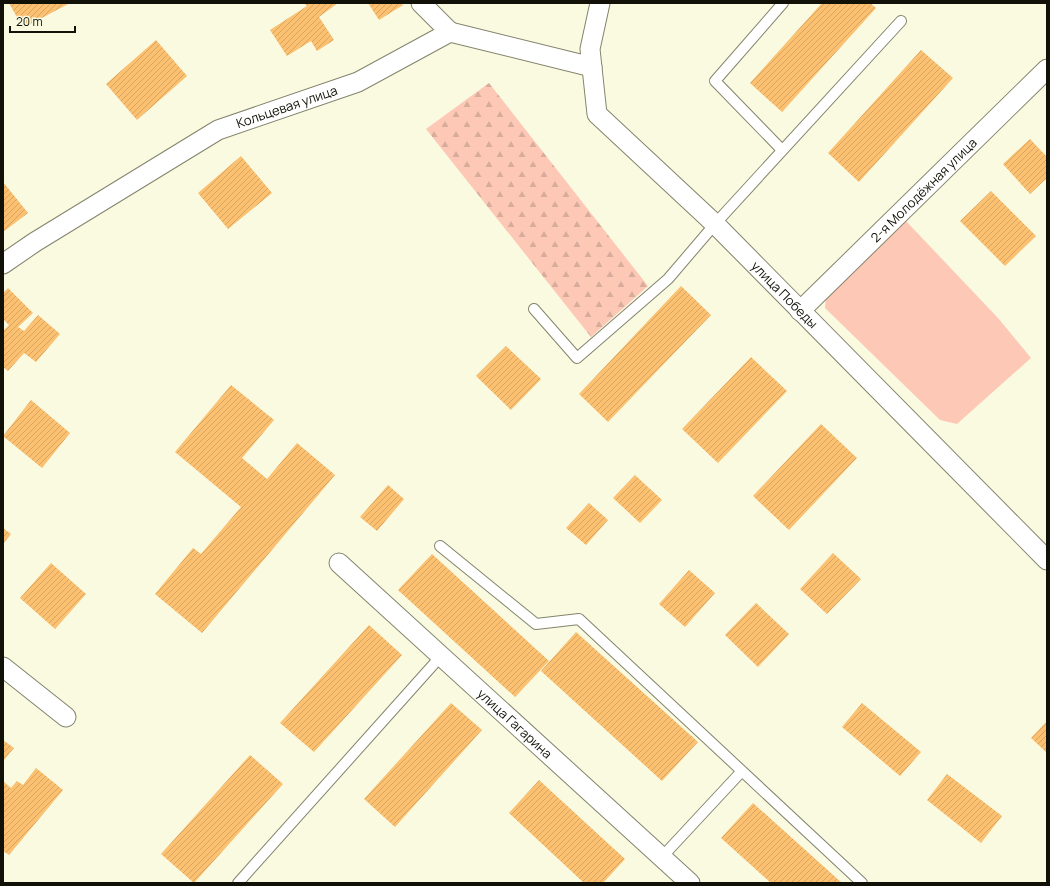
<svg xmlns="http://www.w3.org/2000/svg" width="1050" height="886" viewBox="0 0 1050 886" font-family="Manrope,sans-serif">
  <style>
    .grass { fill: #fdc9b6 }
    .forest { fill: url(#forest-firs) }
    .building { fill: url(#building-hatch) }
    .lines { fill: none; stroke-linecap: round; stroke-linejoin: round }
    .lane-casing { stroke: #84846d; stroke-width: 12 }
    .street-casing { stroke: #84846d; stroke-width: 21 }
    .lane { stroke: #fff; stroke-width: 10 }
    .street { stroke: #fff; stroke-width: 19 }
    .labels { text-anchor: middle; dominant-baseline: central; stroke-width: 3.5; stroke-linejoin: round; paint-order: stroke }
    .street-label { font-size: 13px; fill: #111108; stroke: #f9fae0 }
  </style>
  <defs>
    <pattern id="forest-firs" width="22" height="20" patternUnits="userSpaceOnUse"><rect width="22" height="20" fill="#fdc9b6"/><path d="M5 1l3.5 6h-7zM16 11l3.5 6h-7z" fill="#d8ac9b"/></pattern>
    <pattern id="building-hatch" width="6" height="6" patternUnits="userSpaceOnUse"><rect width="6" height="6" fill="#fbc070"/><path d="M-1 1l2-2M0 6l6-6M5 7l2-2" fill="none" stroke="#d6a460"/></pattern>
  </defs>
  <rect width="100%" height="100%" fill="#f9fae0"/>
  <!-- grass -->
  <path class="grass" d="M 905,220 L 998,318 L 1031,358 L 957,424 L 940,420 L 825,308 L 826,296 Z"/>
  <!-- forest -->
  <path class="forest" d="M 489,83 L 648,286 L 591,337 L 426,129 Z"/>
  <!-- building -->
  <path class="building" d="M 9,3 L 70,3 L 23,28 Z
    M 304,3 L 338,3 L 319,17 L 334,40 L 317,51 L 311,41 L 287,56 L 270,30 L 307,6 Z
    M 368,3 L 401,3 L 403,5 L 379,20 Z
    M 822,3 L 870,3 L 876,8 L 782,112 L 750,83 Z
    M 156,40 L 187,76 L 137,120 L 106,84 Z
    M 921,50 L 953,78 L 859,182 L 828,153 Z
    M 1030,139 L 1047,157 L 1047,178 L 1030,194 L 1003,164 Z
    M 241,156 L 272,193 L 228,229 L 198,193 Z
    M 3,182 L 28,213 L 3,232 Z
    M 991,191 L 1036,236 L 1005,266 L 960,221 Z
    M 681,286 L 711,315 L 608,422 L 579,394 Z
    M 8,288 L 33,313 L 18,327 L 24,331 L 38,315 L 60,334 L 36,362 L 24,353 L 8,371 L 3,367 L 3,331 L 9,325 L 3,319 L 3,293 Z
    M 506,346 L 541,379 L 511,410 L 476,376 Z
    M 751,357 L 787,391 L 718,463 L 682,429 Z
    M 231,385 L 274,420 L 242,458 L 267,479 L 297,443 L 335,475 L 202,633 L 155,594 L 193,548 L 201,554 L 241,507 L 175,452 Z
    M 31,400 L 70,433 L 42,468 L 3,436 Z
    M 821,424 L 857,458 L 789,530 L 753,496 Z
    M 635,475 L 662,500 L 640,523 L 613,498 Z
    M 388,485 L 404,499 L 377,531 L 360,517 Z
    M 589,503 L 608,520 L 586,545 L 566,528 Z
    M 3,528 L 11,534 L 3,544 Z
    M 833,553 L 861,579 L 827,614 L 800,589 Z
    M 432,554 L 549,661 L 515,697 L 398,590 Z
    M 51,563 L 86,594 L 55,629 L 20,598 Z
    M 689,570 L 715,593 L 685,627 L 659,604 Z
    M 756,603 L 789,634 L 758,667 L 725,635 Z
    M 369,625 L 402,655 L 314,752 L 280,723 Z
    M 576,632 L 698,742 L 662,781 L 541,671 Z
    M 451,703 L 482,730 L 395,827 L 364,799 Z
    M 862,703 L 921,752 L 900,776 L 842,727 Z
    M 1047,721 L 1047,753 L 1031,738 Z
    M 3,740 L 14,748 L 3,761 Z
    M 250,755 L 283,784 L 194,883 L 161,854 Z
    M 36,768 L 63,790 L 9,855 L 3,851 L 3,781 L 11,788 L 17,781 L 23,785 Z
    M 947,774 L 1002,816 L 981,843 L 927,800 Z
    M 539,780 L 625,859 L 603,883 L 584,883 L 509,813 Z
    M 753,803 L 842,883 L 771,883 L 721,838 Z"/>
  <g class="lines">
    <!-- lane casing -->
    <g class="lane-casing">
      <path id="lane" d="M 782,150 L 715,81 L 783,3
        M 534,309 L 577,358 L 668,279 L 715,224 L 901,21
        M 440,546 L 536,624 L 579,619 L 862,883
        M 662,857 L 742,771
        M 238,883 L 441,656"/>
    </g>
    <!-- street casing -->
    <g class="street-casing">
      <g id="street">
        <path d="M 421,3 L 450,32"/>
        <path id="s1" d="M 600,3 L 590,49 L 597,114 L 715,224 L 1047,560"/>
        <path id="s2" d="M 3,264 L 35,242 L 218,130 L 358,82 L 450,32 L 592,67"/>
        <path id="s3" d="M 800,311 L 1047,69"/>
        <path id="s4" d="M 339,563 L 690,883"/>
        <path d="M 3,667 L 66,717"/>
      </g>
    </g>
    <!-- lane -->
    <use href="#lane" class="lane"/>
    <!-- street -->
    <use href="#street" class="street"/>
  </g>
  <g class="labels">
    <!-- street labels -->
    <g class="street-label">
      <text stroke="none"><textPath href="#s2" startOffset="326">Кольцевая улица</textPath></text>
      <text stroke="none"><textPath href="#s3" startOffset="173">2-я Молодёжная улица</textPath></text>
      <text stroke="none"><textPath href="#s1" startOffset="373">улица Победы</textPath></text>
      <text stroke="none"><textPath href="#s4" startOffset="238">улица Гагарина</textPath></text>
    </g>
  </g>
  <!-- border -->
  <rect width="1050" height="886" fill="none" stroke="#111108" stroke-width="8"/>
  <!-- scale -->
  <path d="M10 26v6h65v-6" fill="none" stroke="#111108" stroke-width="2"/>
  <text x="16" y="26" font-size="12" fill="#111108" stroke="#f9fae0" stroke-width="3" paint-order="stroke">20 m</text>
</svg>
